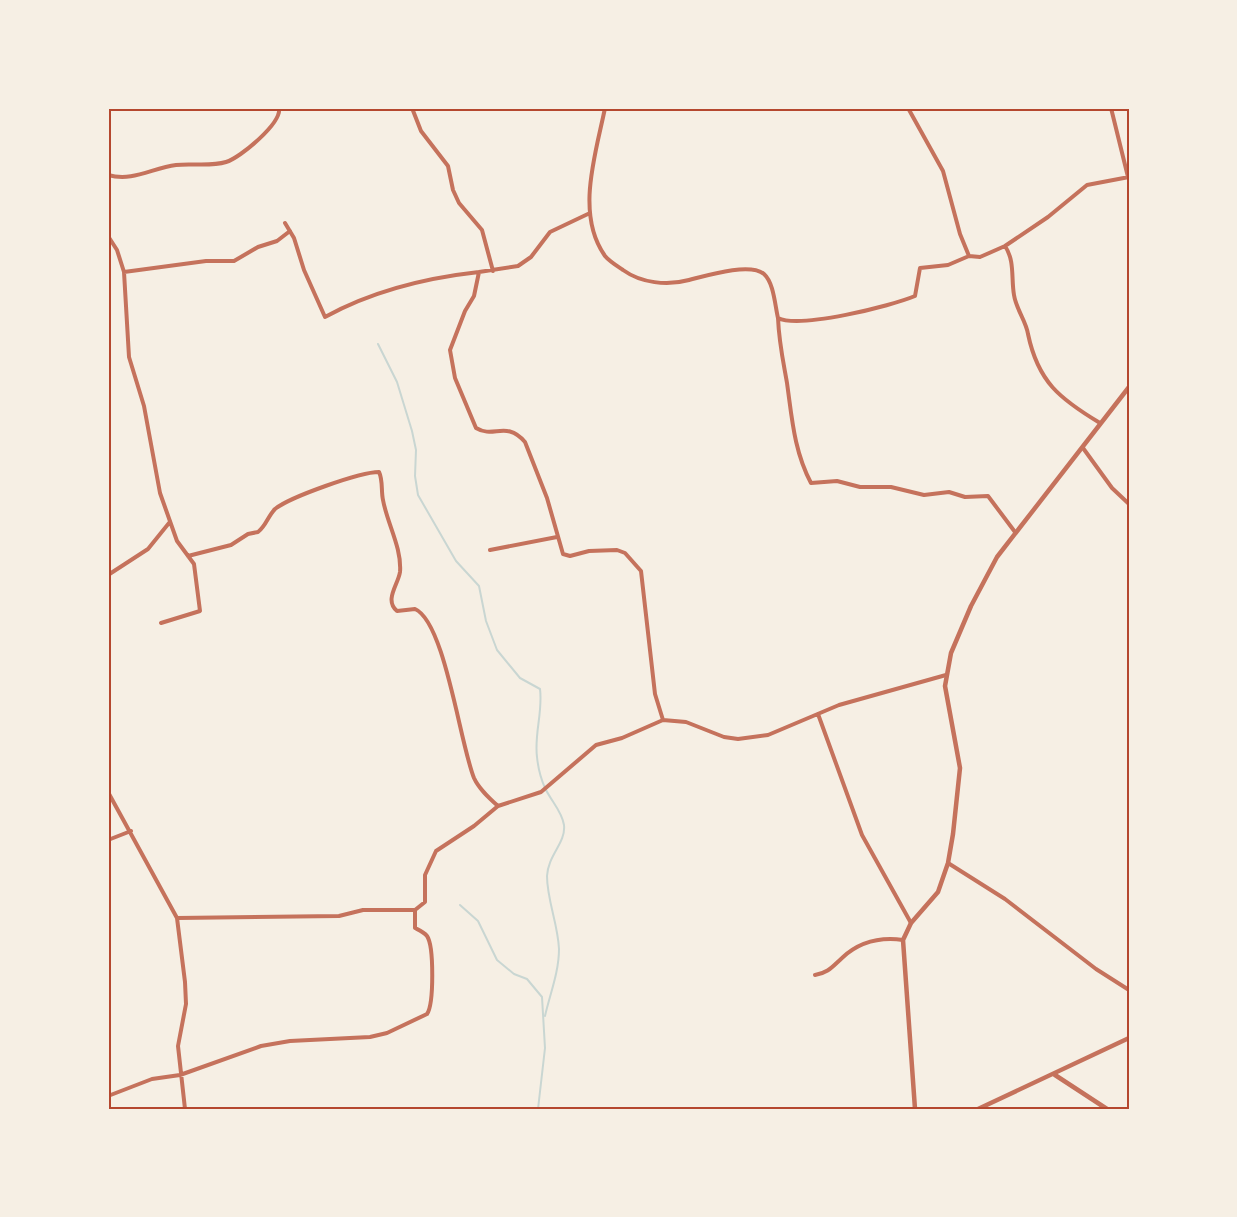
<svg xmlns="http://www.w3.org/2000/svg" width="1237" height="1217" viewBox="0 0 1237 1217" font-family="'Exo 2',sans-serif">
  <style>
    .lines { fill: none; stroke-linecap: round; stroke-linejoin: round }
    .stream { stroke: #c9d6d2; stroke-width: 2 }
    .minor { stroke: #c5725c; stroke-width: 4 }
    .tertiary { stroke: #c5725c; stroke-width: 4.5 }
    .neatline { fill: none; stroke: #b5482f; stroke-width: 2 }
  </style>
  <rect width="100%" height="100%" fill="#f6efe4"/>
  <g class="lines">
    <!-- stream -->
    <path class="stream" d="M 378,344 L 397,382 L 412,431 L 416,450 L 415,476 L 418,495 L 456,561 L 479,586 L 486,621 L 497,650 L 520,678 L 540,689 C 543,712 534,734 537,757 C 538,767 541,779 545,788 C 551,801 562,811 564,825 C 566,843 548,855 547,876 C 547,900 558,924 559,949 C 559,972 550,994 545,1016
      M 460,905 L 478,921 L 497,960 L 514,974 L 527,979 L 542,997 L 545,1048 L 538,1109"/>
    <!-- minor -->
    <path class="minor" d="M 412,108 L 421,131 L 448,166 L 453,190 L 459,203 L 482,230 L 493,271
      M 605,108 C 596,153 575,214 605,256 C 609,261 617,266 623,270 C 641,283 667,286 689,280 C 705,276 750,262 764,274 C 774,283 775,306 778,318 C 800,329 891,306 915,296 L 920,268 L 948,265 L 969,256
      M 908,108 L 943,171 L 960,234 L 969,256 L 980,257 L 1005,246 L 1048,217 L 1087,185 L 1129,177
      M 1111,108 L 1128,177
      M 108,175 C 133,182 152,168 176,165 C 192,163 210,167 226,162 C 240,158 282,123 279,108
      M 590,213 L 550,232 L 531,257 L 518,266 L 479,272 L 474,296 L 465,311 L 450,350 L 455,378 L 476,428 C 494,439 506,420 525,442 L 547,498 L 563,554 L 570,556 L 589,551 L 617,550 L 625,553 L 641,571 L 655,694 L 663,720
      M 285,223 L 294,238 L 304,270 L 325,317 C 372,291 425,278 479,272
      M 108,236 L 117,250 L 124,272 L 129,357 L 144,406 L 160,493 L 177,541 L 194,564 L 200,611 L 161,623
      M 1005,246 C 1015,261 1011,278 1014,295 C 1016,309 1026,321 1028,334 C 1038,382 1060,399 1100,423
      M 124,272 L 206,261 L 234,261 L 258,247 L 277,241 L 290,231
      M 778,318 C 779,343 783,360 787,383 C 792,418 794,451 811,483 L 837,481 L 860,487 L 891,487 L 924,495 L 949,492 L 965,497 L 988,496 L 1015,532
      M 1083,448 L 1112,488 L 1129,504
      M 490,550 L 557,537
      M 188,556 L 231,545 L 248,534 L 258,532 C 266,526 268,516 275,509 C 290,497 360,472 379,472 C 383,480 381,491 383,500 C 387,523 402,548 400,572 C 398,585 384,600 397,611 L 415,609 C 445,622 460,744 474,778 C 479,789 489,798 498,806
      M 108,575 L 148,549 L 169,523
      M 818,714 L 862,835 L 911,923
      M 108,792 L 177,918 L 185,982 L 186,1004 L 178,1046 L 185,1109
      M 108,840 L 131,831
      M 948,863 L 1005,899 L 1096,969 L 1129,990
      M 177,918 L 339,916 L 363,910 L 415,910 L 425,902 L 425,875 L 436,851 L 474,826 L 498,806 L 541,792 L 596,745 L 622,738 L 663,720 L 686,722 L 724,737 L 738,739 L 768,735 L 839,705 L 946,675
      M 815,975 C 828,973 832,967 842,958 C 859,942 881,937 903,940
      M 108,1096 L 152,1079 L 180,1075 L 261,1046 L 290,1041 L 370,1037 L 387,1033 L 427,1014 C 434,1004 434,946 427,936 C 424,932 419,930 415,928 L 415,910"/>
    <!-- tertiary -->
    <path class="tertiary" d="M 1055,1075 L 1107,1109
      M 915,1109 L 903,940 L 911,923 L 938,892 L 948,863 L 953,834 L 960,768 L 945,686 L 951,653 L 971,606 L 997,557 L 1129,387
      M 978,1109 L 1129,1038"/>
  </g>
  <!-- border -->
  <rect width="1237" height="1217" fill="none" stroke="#f6efe4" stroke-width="219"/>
  <rect x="110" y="110" width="1018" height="998" class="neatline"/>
</svg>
